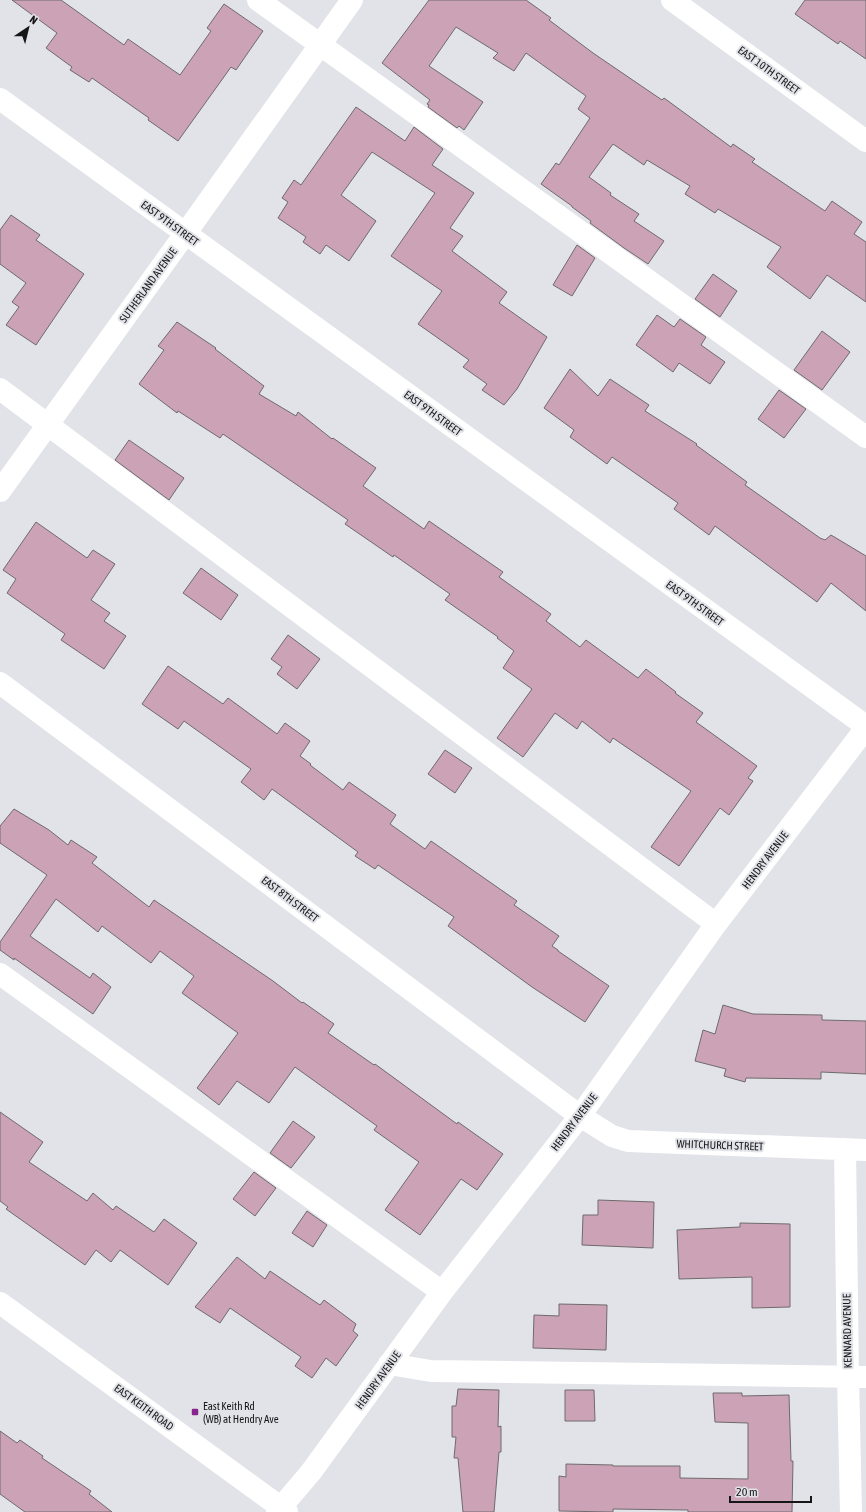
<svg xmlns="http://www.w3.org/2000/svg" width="866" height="1512" viewBox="0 0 866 1512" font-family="'Asap Condensed',sans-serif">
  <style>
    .building { fill: #cca3b6; stroke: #6e6a6c }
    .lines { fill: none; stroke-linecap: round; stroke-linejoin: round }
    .minor { stroke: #fff; stroke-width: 22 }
    .major { stroke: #fff; stroke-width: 22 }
    .poi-dot { fill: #88258d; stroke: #e2e3e8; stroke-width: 1.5 }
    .labels { text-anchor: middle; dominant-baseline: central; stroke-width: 4; stroke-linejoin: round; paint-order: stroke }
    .street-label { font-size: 11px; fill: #161618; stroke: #e2e3e8 }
    .poi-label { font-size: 11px; fill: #161618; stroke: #e2e3e8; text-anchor: start }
  </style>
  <rect width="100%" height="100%" fill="#e2e3e8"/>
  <!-- building -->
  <path class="building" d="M 12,0 L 61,0 L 124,45 L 128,39 L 180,75 L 211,31 L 207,28 L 224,4 L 263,31 L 236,70 L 231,67 L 178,141 L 148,120 L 149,118 L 92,78 L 89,82 L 70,70 L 72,67 L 46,48 L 57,33 Z
    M 429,0 L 526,0 L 551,18 L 549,20 L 593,53 L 662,100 L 664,98 L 731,147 L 733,144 L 755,159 L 752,162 L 825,211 L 832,201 L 862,222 L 854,234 L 866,242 L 866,302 L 827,275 L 810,299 L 767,267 L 781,247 L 718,209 L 715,213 L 685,194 L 690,186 L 647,160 L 644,165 L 613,144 L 589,177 L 611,193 L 610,195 L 639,214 L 634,221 L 664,241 L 648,264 L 624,248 L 590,223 L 591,221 L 572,207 L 572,206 L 541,184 L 556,163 L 559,165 L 590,118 L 578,109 L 586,96 L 526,53 L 514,71 L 493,58 L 498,53 L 456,27 L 429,66 L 483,102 L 464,130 L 459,126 L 457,128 L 428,107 L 429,105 L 427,104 L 430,100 L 382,63 Z
    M 805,0 L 866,0 L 866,59 L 840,41 L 838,44 L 795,14 Z
    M 356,107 L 405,141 L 414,127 L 443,149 L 432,165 L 474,193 L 450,228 L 463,236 L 452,251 L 507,292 L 499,303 L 547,337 L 517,389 L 504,405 L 482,390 L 487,384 L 463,367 L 469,360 L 418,324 L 442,291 L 391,256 L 435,193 L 372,152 L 341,195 L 376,221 L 349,261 L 326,245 L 320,254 L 303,242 L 306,237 L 278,218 L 288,202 L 282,198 L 294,180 L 301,185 Z
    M 11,215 L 40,235 L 36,240 L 84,274 L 36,345 L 6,325 L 19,307 L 12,302 L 26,283 L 0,264 L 0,230 Z
    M 577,245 L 595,258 L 572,296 L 553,285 Z
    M 713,274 L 737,291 L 720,317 L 695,299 Z
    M 657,315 L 674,327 L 680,319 L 706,337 L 701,345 L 725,362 L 710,384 L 679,363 L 673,372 L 636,345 Z
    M 177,322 L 216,348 L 215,349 L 264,386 L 259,394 L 296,416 L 298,412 L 332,439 L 333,438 L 376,468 L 363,486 L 424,529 L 429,521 L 503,572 L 499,577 L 551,614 L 546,621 L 580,647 L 586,640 L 638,678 L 646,669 L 676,692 L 675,693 L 703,713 L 696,722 L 757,766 L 748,778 L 753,781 L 729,815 L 720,808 L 679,866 L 651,847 L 691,791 L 613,738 L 610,743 L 582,721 L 577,729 L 555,713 L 523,757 L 497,738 L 532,689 L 503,668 L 514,651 L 497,638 L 498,637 L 445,600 L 450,594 L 394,555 L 393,557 L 345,524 L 348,520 L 223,434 L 220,438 L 178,411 L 177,413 L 139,384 L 164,350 L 158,346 Z
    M 822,331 L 850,352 L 822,390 L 794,370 Z
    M 570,369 L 598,396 L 610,379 L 649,405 L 645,411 L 697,444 L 696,445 L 747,482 L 745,485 L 820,538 L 825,540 L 831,535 L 866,556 L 866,611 L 831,583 L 817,602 L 715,526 L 709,535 L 674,509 L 678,503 L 612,457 L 607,464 L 570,437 L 574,430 L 544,408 Z
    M 779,390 L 806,409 L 784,438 L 758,419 Z
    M 129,440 L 184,478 L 169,500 L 115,460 Z
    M 36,522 L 87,558 L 93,550 L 115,564 L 91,600 L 110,613 L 104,621 L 126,636 L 104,669 L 61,640 L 65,634 L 7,593 L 16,579 L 3,570 Z
    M 201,568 L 238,595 L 221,620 L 183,593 Z
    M 288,635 L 320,659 L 297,689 L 277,674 L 282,667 L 271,659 Z
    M 168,666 L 223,704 L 228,698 L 277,734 L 285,723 L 310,741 L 300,756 L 311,764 L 310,765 L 343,790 L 349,782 L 396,815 L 390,824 L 425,849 L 431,841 L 517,901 L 514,905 L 559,936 L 552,946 L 558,950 L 558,951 L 609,986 L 585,1022 L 532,987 L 448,926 L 454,917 L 378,865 L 375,869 L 355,856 L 358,852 L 272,789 L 264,800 L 241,782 L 251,769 L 184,721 L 178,729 L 142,704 Z
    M 445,750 L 472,768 L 455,793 L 428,774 Z
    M 14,809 L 49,830 L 68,845 L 71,840 L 97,857 L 92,863 L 149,907 L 154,900 L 273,981 L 302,1003 L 303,1002 L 334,1024 L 328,1033 L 374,1065 L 375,1064 L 457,1124 L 458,1122 L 503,1154 L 477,1190 L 461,1179 L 420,1235 L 385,1210 L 419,1162 L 374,1130 L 377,1126 L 295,1067 L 269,1103 L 237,1081 L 219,1105 L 197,1088 L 238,1033 L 182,993 L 194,976 L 160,951 L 151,963 L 102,926 L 98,932 L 56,899 L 30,936 L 90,978 L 93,973 L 111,987 L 93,1014 L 14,958 L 14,960 L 0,950 L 0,942 L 47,875 L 0,843 L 0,826 Z
    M 723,1005 L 753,1014 L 822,1015 L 822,1020 L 866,1021 L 866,1074 L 821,1072 L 821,1079 L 746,1078 L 745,1082 L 724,1076 L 726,1069 L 695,1061 L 703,1030 L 715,1034 Z
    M 0,1112 L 43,1142 L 29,1162 L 87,1201 L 93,1193 L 113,1210 L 116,1206 L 154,1232 L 164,1219 L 197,1243 L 168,1285 L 120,1250 L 111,1262 L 96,1250 L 85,1265 L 6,1209 L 8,1207 L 0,1201 Z
    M 293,1121 L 315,1137 L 291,1168 L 270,1153 Z
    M 254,1172 L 276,1188 L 255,1216 L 233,1199 Z
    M 598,1200 L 654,1202 L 653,1248 L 582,1245 L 583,1215 L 598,1215 Z
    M 307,1211 L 327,1225 L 313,1247 L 292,1233 Z
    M 740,1223 L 790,1224 L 790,1307 L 752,1308 L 752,1277 L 679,1279 L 677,1230 L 740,1227 Z
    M 237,1257 L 265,1279 L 270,1271 L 320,1305 L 324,1300 L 356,1324 L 353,1331 L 358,1335 L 336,1366 L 326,1358 L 312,1378 L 295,1366 L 301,1357 L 230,1308 L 220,1323 L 195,1307 Z
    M 559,1304 L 607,1305 L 606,1350 L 533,1348 L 534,1315 L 559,1316 Z
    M 458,1389 L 499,1390 L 498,1427 L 501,1426 L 501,1452 L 499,1452 L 494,1512 L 463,1512 L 458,1458 L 454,1458 L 456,1437 L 452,1437 L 452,1406 L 456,1406 Z
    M 565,1390 L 594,1390 L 595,1421 L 565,1421 Z
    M 713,1393 L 742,1393 L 742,1396 L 789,1395 L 791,1461 L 793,1461 L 792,1512 L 688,1512 L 688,1510 L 613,1509 L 613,1512 L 559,1511 L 559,1476 L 566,1477 L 566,1464 L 613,1465 L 613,1466 L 680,1466 L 680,1478 L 748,1479 L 748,1423 L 715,1422 Z
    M 0,1431 L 17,1443 L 20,1440 L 43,1456 L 42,1458 L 91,1491 L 89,1494 L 112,1512 L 25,1512 L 0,1494 Z"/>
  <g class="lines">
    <!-- minor -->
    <path class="minor" d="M 258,0 L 866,437
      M 672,0 L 866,141
      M 0,99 L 866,726
      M 0,389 L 716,924
      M 0,491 L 185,234 L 352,0
      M 0,683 L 580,1116 L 612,1136 L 628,1141 L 866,1150
      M 0,974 L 442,1292
      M 845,1149 L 848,1376 L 851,1512
      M 389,1364 L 431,1371 L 866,1377
      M 277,1512 L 311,1472 L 442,1292 L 580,1116 L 716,924 L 866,728"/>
    <!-- major -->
    <path class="major" d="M 0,1303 L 287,1512"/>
  </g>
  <!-- markers -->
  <rect class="poi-dot" x="191" y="1408" width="8" height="8" rx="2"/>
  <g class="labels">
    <!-- street labels -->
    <g class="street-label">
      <text transform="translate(769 70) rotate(36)">EAST 10TH STREET</text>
      <text transform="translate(170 223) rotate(36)">EAST 9TH STREET</text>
      <text transform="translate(148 285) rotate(-54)">SUTHERLAND AVENUE</text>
      <text transform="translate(433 413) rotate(36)">EAST 9TH STREET</text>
      <text transform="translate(695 603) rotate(36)">EAST 9TH STREET</text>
      <text transform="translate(765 860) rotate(-53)">HENDRY AVENUE</text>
      <text transform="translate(290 899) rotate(37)">EAST 8TH STREET</text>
      <text transform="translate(574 1122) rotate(-53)">HENDRY AVENUE</text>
      <text transform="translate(720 1145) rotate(2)">WHITCHURCH STREET</text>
      <text transform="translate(847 1331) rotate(-91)">KENNARD AVENUE</text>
      <text transform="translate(378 1380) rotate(-54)">HENDRY AVENUE</text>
      <text transform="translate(144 1407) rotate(36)">EAST KEITH ROAD</text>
    </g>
    <!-- poi labels -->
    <g class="poi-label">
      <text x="203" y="1406">East Keith Rd<tspan x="203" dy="13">(WB) at Hendry Ave</tspan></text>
    </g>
  </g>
  <!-- north arrow -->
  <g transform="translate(28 28) rotate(35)" stroke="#e2e3e8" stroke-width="3" paint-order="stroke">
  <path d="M0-3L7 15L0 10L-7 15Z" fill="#161618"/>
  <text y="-6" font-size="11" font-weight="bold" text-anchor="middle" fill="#161618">N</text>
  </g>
  <!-- scale -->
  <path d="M730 1496v6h81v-6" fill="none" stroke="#161618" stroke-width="2"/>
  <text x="736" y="1496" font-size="12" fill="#161618" stroke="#e2e3e8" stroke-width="3" paint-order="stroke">20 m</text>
</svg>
